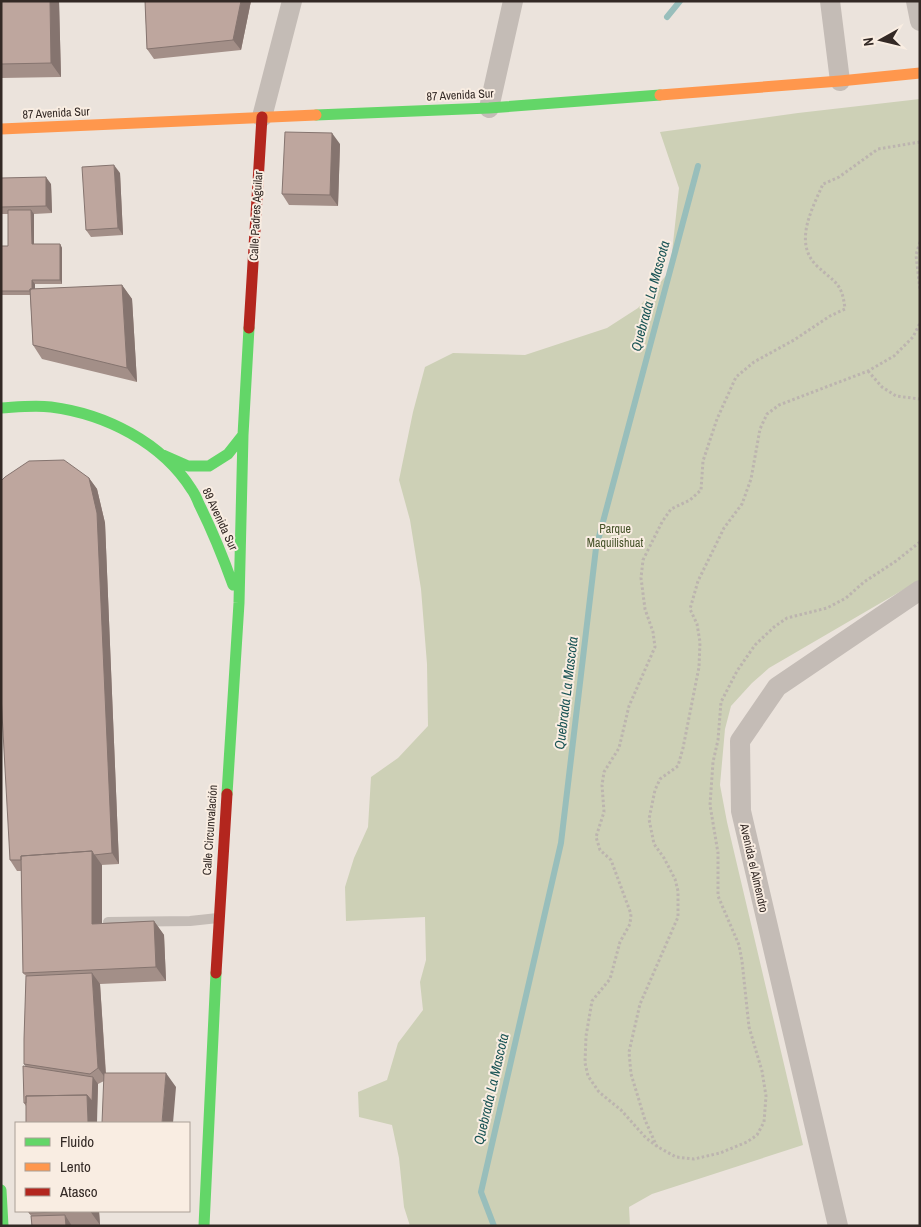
<svg xmlns="http://www.w3.org/2000/svg" width="921" height="1227" viewBox="0 0 921 1227" font-family="'Archivo Narrow',sans-serif">
  <style>
    .green { fill: #cdd0b6 }
    .lines { fill: none; stroke-linecap: round; stroke-linejoin: round }
    .stream { stroke: #98bebb; stroke-width: 6 }
    .path { stroke: #bcb4af; stroke-width: 3; stroke-dasharray: 2.5 2.5; stroke-linecap: butt }
    .lane { stroke: #c4bcb6; stroke-width: 10 }
    .street { stroke: #c4bcb6; stroke-width: 20 }
    .fast { stroke: #63d668; stroke-width: 11 }
    .slow { stroke: #ff974d; stroke-width: 11 }
    .jam { stroke: #b3261e; stroke-width: 11 }
    .wall { fill: #a38f88 }
    .shaded-wall { fill: #85746f }
    .building { fill: #bea69e; stroke: #85746f }
    .labels { text-anchor: middle; dominant-baseline: central; stroke-width: 4; stroke-linejoin: round; paint-order: stroke }
    .street-label { font-size: 12px; fill: #332925; stroke: #f9ede2 }
    .park-label { font-size: 12px; fill: #455229; stroke: #f9ede2 }
    .water-label { font-size: 14px; font-style: italic; fill: #1a5455; stroke: #f9ede2 }
  </style>
  <rect width="100%" height="100%" fill="#ebe3dc"/>
  <!-- green -->
  <path class="green" d="M 920,99 L 920,580 L 769,668 L 752,683 L 731,706 L 725,729 L 720,785 L 727,822 L 803,1145 L 652,1194 L 629,1207 L 630,1226 L 410,1226 L 404,1207 L 399,1158 L 392,1125 L 359,1117 L 358,1092 L 387,1080 L 398,1043 L 423,1010 L 420,982 L 426,960 L 425,917 L 346,921 L 345,887 L 354,858 L 368,827 L 371,777 L 398,758 L 428,726 L 427,664 L 421,589 L 410,520 L 399,480 L 413,412 L 425,367 L 453,353 L 525,355 L 607,328 L 638,308 L 670,271 L 679,188 L 660,132 L 798,113 Z"/>
  <g class="lines">
    <!-- stream -->
    <path class="stream" d="M 667,17 L 680,1
      M 494,1226 L 481,1192 L 561,843 L 596,548 L 698,166"/>
    <!-- path -->
    <path class="path" d="M 920,142 L 878,149 L 839,177 L 823,184 C 812,209 793,243 817,266 C 835,283 842,282 845,309 L 830,316 L 794,340 L 754,362 L 736,377 L 717,419 L 703,461 L 701,490 L 690,500 L 671,509 L 662,522 L 643,560 L 641,578 L 645,609 L 653,632 L 655,647 L 629,706 L 619,748 L 604,772 L 602,785 L 604,812 L 596,837 L 600,850 L 611,860 L 631,914 L 630,924 L 620,942 L 610,979 L 592,1001 L 586,1036 L 585,1063 L 588,1076 L 599,1092 L 621,1110 L 646,1138 L 658,1147 L 676,1157 L 694,1159 L 720,1153 L 747,1142 L 757,1135 L 764,1122 L 766,1096 L 762,1071 L 749,1027 L 742,961 L 739,945 L 718,896 L 718,853 L 710,805 L 713,762 L 718,740 L 721,702 L 737,671 L 755,645 L 774,627 L 787,618 L 827,608 L 846,598 L 864,582 L 896,561 L 920,542
      M 920,242 L 916,255 L 920,290
      M 868,371 L 882,387 L 896,396 L 920,399
      M 657,1147 L 645,1120 L 631,1074 L 629,1052 L 640,1004 L 678,917 L 678,891 L 675,879 L 664,858 L 654,844 L 649,819 L 655,790 L 660,779 L 678,766 L 683,748 L 699,667 L 700,642 L 697,624 L 690,609 L 698,581 L 724,528 L 742,504 L 751,479 L 760,429 L 767,414 L 779,405 L 868,371 L 894,356 L 913,337 L 920,323"/>
    <!-- lane -->
    <path class="lane" d="M 108,922 L 190,921 L 218,918"/>
    <!-- street -->
    <path class="street" d="M 830,1 L 840,81
      M 916,1 L 920,21
      M 489,108 L 513,1
      M 262,117 L 292,1
      M 838,1226 L 741,811 L 740,741 L 777,687 L 920,590"/>
    <!-- fast -->
    <path class="fast" d="M 316,115 L 489,108 L 660,95
      M 1,408 C 18,407 34,405 51,407 C 105,414 162,442 192,490 C 195,494 197,499 199,504 C 212,530 223,557 233,585
      M 163,455 L 188,466 L 209,466 L 228,454 L 243,435
      M 227,794 L 239,603 L 243,435 L 249,328
      M 1,1190 L 3,1226
      M 204,1226 L 216,973"/>
    <!-- slow -->
    <path class="slow" d="M 660,95 L 840,81 L 920,73
      M 1,129 L 316,115"/>
    <!-- jam -->
    <path class="jam" d="M 249,328 L 262,117
      M 216,973 L 227,794"/>
  </g>
  <!-- wall -->
  <path class="wall" d="M 1,1 L 59,1 L 61,77 L 1,78 Z
    M 145,1 L 251,1 L 241,50 L 154,59 L 147,49 Z
    M 340,144 L 338,206 L 289,205 L 282,194 Z
    M 120,173 L 123,235 L 91,237 L 86,230 Z
    M 1,178 L 51,184 L 52,213 L 34,214 L 34,244 L 60,244 L 62,248 L 62,284 L 35,284 L 35,289 L 122,285 L 132,299 L 137,382 L 42,359 L 33,345 L 30,295 L 1,295 L 1,246 L 8,246 L 8,214 L 1,214 Z
    M 89,478 L 97,489 L 105,523 L 119,864 L 101,865 L 102,923 L 154,921 L 164,935 L 166,981 L 100,984 L 106,1073 L 176,1087 L 104,1081 L 98,1084 L 97,1109 L 26,1106 L 24,1103 L 26,1067 L 24,1064 L 26,976 L 23,973 L 21,871 L 17,871 L 10,860 Z
    M 99,1211 L 100,1225 L 32,1226 L 31,1216 L 29,1213 Z"/>
  <!-- shaded-wall -->
  <path class="shaded-wall" d="M 50,1 L 59,1 L 61,77 L 51,63 Z
    M 241,1 L 251,1 L 241,50 L 233,40 Z
    M 332,133 L 340,144 L 338,206 L 330,195 Z
    M 114,165 L 120,173 L 123,235 L 118,228 Z
    M 46,177 L 51,184 L 52,213 L 46,206 Z
    M 31,210 L 34,214 L 34,248 L 32,244 Z
    M 60,244 L 62,248 L 62,284 L 60,280 Z
    M 32,280 L 35,284 L 35,295 L 32,291 Z
    M 122,285 L 132,299 L 137,382 L 127,368 Z
    M 89,478 L 97,489 L 105,523 L 119,864 L 112,853 Z
    M 92,851 L 102,865 L 102,937 L 92,924 Z
    M 154,921 L 164,935 L 166,981 L 156,967 Z
    M 92,973 L 100,984 L 106,1079 L 98,1068 Z
    M 166,1073 L 176,1087 L 173,1123 L 162,1123 Z
    M 93,1077 L 98,1084 L 97,1123 L 88,1123 L 87,1095 Z
    M 90,1211 L 99,1211 L 100,1225 Z
    M 65,1215 L 72,1226 L 66,1226 Z"/>
  <!-- building -->
  <path class="building" d="M 1,1 L 50,1 L 51,63 L 1,64 Z
    M 145,1 L 241,1 L 233,40 L 147,49 Z
    M 285,132 L 332,133 L 330,195 L 282,194 Z
    M 114,165 L 118,228 L 86,230 L 82,167 Z
    M 46,177 L 46,206 L 1,207 L 1,178 Z
    M 8,210 L 31,210 L 32,244 L 60,244 L 60,280 L 32,280 L 32,289 L 30,289 L 30,291 L 1,291 L 1,246 L 8,246 Z
    M 122,285 L 127,368 L 33,345 L 30,289 Z
    M 64,460 L 89,478 L 97,513 L 112,853 L 94,855 L 92,851 L 21,856 L 21,860 L 10,860 L 1,695 L 1,481 L 5,477 L 29,461 Z
    M 92,851 L 92,924 L 154,921 L 156,967 L 23,973 L 21,856 Z
    M 92,973 L 98,1068 L 90,1074 L 24,1064 L 24,1039 L 26,976 Z
    M 23,1066 L 93,1077 L 92,1101 L 87,1095 L 26,1096 L 26,1103 L 24,1103 Z
    M 104,1073 L 166,1073 L 162,1123 L 102,1123 Z
    M 87,1095 L 88,1123 L 26,1123 L 26,1096 Z
    M 29,1211 L 90,1211 L 29,1213 Z
    M 65,1215 L 66,1226 L 32,1226 L 31,1216 Z"/>
  <g class="labels">
    <!-- street labels -->
    <g class="street-label">
      <text transform="translate(460 95) rotate(-3)">87 Avenida Sur</text>
      <text transform="translate(56 113) rotate(-3)">87 Avenida Sur</text>
      <text transform="translate(256 216) rotate(-87)">Calle Padres Aguilar</text>
      <text transform="translate(220 519) rotate(65)">89 Avenida Sur</text>
      <text transform="translate(210 830) rotate(-86)">Calle Circunvalación</text>
      <text transform="translate(754 868) rotate(77)">Avenida el Almendro</text>
    </g>
    <!-- park labels -->
    <g class="park-label">
      <text x="615" y="529">Parque<tspan x="615" dy="14">Maquilishuat</tspan></text>
    </g>
    <!-- water labels -->
    <g class="water-label">
      <text transform="translate(650 296) rotate(-75)">Quebrada La Mascota</text>
      <text transform="translate(566 693) rotate(-83)">Quebrada La Mascota</text>
      <text transform="translate(491 1089) rotate(-77)">Quebrada La Mascota</text>
    </g>
  </g>
  <!-- border -->
  <rect width="921" height="1227" fill="none" stroke="#332925" stroke-width="5"/>
  <!-- legend -->
  <rect x="15" y="1122" width="175" height="90" fill="#f9ede2" stroke="#aa9f96"/>
  <rect x="25" y="1138" width="25" height="8" fill="#63d668" stroke="#aa9f96"/>
  <text x="60" y="1147" font-size="15" fill="#332925">Fluido</text>
  <rect x="25" y="1163" width="25" height="8" fill="#ff974d" stroke="#aa9f96"/>
  <text x="60" y="1172" font-size="15" fill="#332925">Lento</text>
  <rect x="25" y="1188" width="25" height="8" fill="#b3261e" stroke="#aa9f96"/>
  <text x="60" y="1197" font-size="15" fill="#332925">Atasco</text>
  <!-- north arrow -->
  <g transform="translate(881 40) rotate(262)" stroke="#f9ede2" stroke-width="4" paint-order="stroke">
  <path d="M0-4L9 19L0 12L-9 19Z" fill="#332925"/>
  <text y="-8" font-size="14" font-weight="bold" text-anchor="middle" fill="#332925">N</text>
  </g>
</svg>
